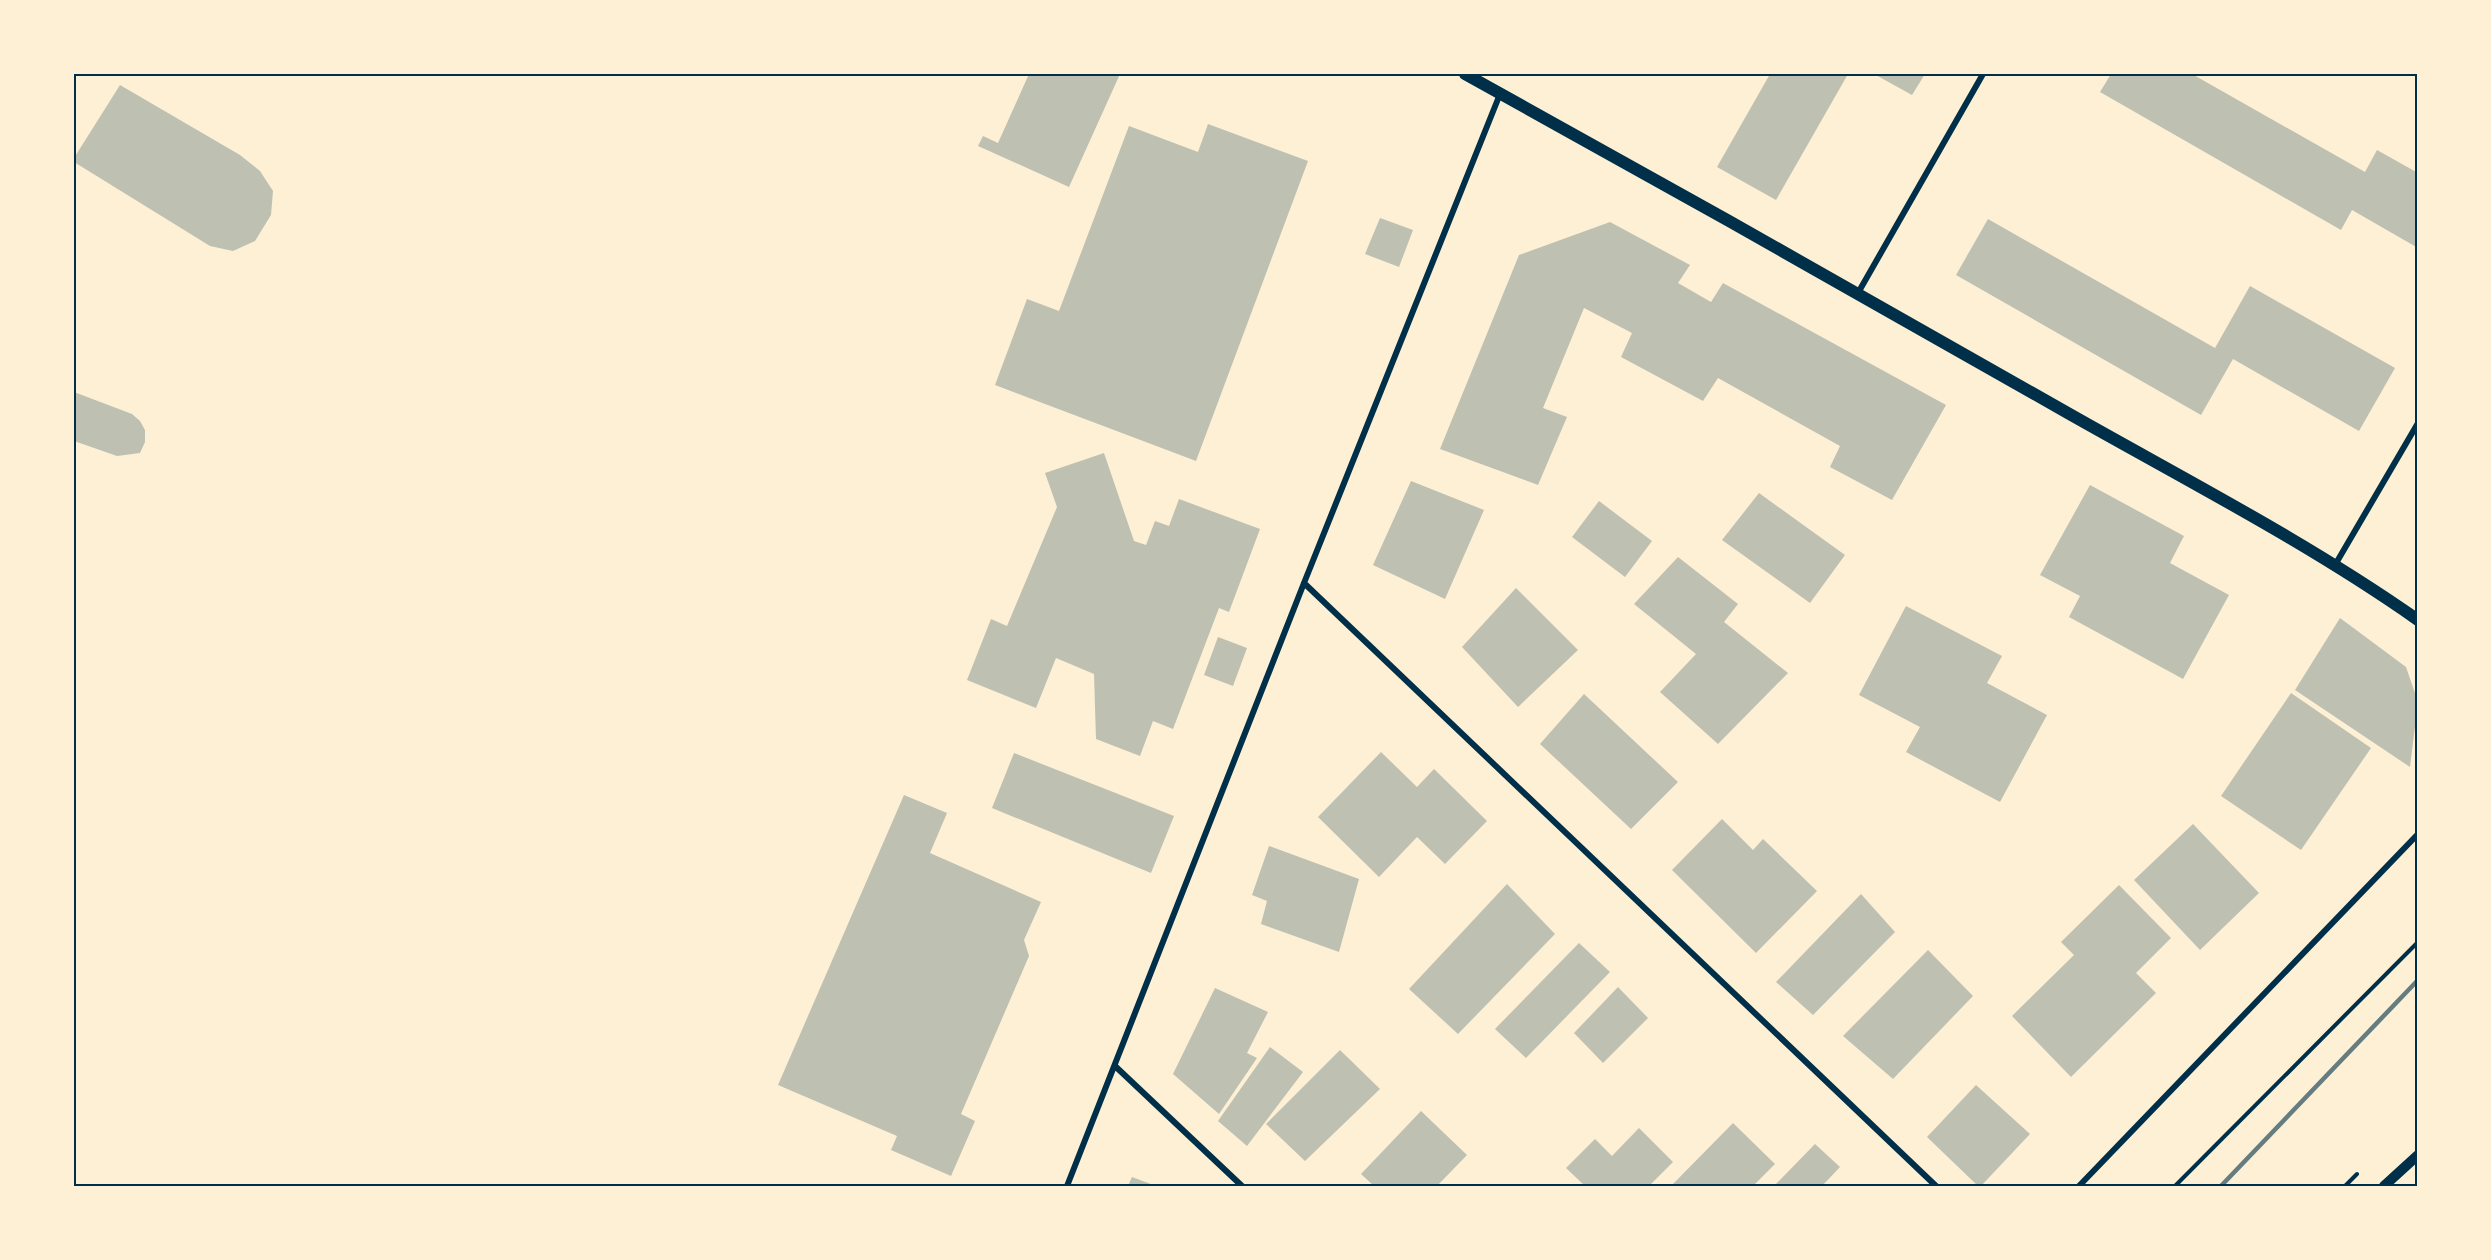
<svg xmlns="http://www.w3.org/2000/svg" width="2491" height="1260" viewBox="0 0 2491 1260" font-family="Mulish,sans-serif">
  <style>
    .building { fill: #bec0b2 }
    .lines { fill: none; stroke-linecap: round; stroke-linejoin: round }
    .path { stroke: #003049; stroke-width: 4 }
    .minor { stroke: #003049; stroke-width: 6 }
    .tertiary { stroke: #003049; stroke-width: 10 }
    .secondary { stroke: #003049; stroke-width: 12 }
    .rail { stroke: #657d81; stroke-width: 4.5 }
    .neatline { fill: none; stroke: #003049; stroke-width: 2 }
  </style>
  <rect width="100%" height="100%" fill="#fdf0d5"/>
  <!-- building -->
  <path class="building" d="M 1029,74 L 1120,74 L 1069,187 L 978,146 L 983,136 L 998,143 Z
    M 1770,74 L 1848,74 L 1776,200 L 1717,167 Z
    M 1874,74 L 1925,74 L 1912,95 Z
    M 2111,74 L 2192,74 L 2365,172 L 2377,150 L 2418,173 L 2418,248 L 2352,210 L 2341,230 L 2100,92 Z
    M 120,85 L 240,155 L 260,171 L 273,191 L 271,215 L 255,241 L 233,251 L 210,246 L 74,162 L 74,158 Z
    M 1208,124 L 1308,161 L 1196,461 L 995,385 L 1027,299 L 1059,311 L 1129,126 L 1198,152 Z
    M 1380,218 L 1413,230 L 1399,267 L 1365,254 Z
    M 1988,219 L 2215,348 L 2250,286 L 2395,368 L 2359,431 L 2233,359 L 2201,415 L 1956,275 Z
    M 1610,222 L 1690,265 L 1678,283 L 1711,302 L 1723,283 L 1946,405 L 1892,500 L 1830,467 L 1840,446 L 1718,378 L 1703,401 L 1621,357 L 1632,333 L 1584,308 L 1543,408 L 1567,417 L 1538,485 L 1440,449 L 1519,255 Z
    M 74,392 L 132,414 L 140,421 L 145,430 L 145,442 L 140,453 L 117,456 L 74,441 Z
    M 1104,453 L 1134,541 L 1146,545 L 1155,521 L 1169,526 L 1179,499 L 1260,529 L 1229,612 L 1219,608 L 1173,729 L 1153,721 L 1140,756 L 1096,739 L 1094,674 L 1056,658 L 1036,708 L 967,680 L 991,619 L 1007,626 L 1057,507 L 1045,473 Z
    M 1411,481 L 1484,510 L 1445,599 L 1373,565 Z
    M 2090,485 L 2184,536 L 2170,563 L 2229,595 L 2183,679 L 2069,617 L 2080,596 L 2040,575 Z
    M 1759,493 L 1845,555 L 1810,603 L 1722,540 Z
    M 1599,501 L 1652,541 L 1625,577 L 1572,537 Z
    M 1678,557 L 1738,604 L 1724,622 L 1788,673 L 1718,744 L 1660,692 L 1696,654 L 1634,604 Z
    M 1516,588 L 1578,650 L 1518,707 L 1462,647 Z
    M 1906,606 L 2002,656 L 1987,683 L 2047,715 L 2000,802 L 1906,752 L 1920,727 L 1859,695 Z
    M 2340,618 L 2406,667 L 2418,702 L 2410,767 L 2295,690 Z
    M 1218,637 L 1247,648 L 1233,686 L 1204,675 Z
    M 2291,693 L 2371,748 L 2301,850 L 2221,796 Z
    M 1584,694 L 1678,782 L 1631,829 L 1540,744 Z
    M 1381,752 L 1417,787 L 1434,769 L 1487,821 L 1445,864 L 1417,837 L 1379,877 L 1318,817 Z
    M 1014,753 L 1174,816 L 1151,873 L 992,808 Z
    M 904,795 L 947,813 L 930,853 L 1041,902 L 1024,940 L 1029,956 L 961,1114 L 975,1121 L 951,1176 L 891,1150 L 897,1136 L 778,1085 Z
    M 1722,819 L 1753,850 L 1763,839 L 1817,891 L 1756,953 L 1672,870 Z
    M 2193,824 L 2259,893 L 2200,950 L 2134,880 Z
    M 1269,846 L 1359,879 L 1339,952 L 1261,924 L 1267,901 L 1252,895 Z
    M 1507,884 L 1555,934 L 1458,1034 L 1409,989 Z
    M 2119,885 L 2171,938 L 2136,973 L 2156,993 L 2071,1077 L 2012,1016 L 2074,955 L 2061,942 Z
    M 1861,894 L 1895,932 L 1813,1015 L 1776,982 Z
    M 1579,943 L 1610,972 L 1526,1058 L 1495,1029 Z
    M 1928,950 L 1973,996 L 1893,1079 L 1843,1036 Z
    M 1618,987 L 1648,1018 L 1603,1063 L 1574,1033 Z
    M 1215,988 L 1268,1012 L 1247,1053 L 1257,1058 L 1219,1114 L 1173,1074 Z
    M 1270,1047 L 1303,1072 L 1247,1146 L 1218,1121 Z
    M 1340,1050 L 1380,1089 L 1305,1161 L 1266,1124 Z
    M 1976,1085 L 2030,1134 L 1981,1186 L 1978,1186 L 1927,1137 Z
    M 1421,1111 L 1467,1155 L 1437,1186 L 1374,1186 L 1361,1174 Z
    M 1733,1123 L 1775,1164 L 1753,1186 L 1671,1186 Z
    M 1639,1128 L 1673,1162 L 1649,1186 L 1585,1186 L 1566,1168 L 1595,1139 L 1612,1156 Z
    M 1815,1144 L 1840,1167 L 1822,1186 L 1774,1186 Z
    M 1132,1177 L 1156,1186 L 1128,1186 Z"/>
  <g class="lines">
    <!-- path -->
    <path class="path" d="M 2175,1186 L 2418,942
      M 2345,1186 L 2357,1174"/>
    <!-- minor -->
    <path class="minor" d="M 1858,293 L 1983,74
      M 2335,565 L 2418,423
      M 1304,583 L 1936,1186
      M 1115,1066 L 1242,1186
      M 1067,1186 L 1304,583 L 1500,94
      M 2079,1186 L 2418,834"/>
    <!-- tertiary -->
    <path class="tertiary" d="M 2384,1186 L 2418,1155"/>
    <!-- secondary -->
    <path class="secondary" d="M 1465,74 C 1666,185 1867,298 2066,412 C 2184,479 2307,542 2418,620"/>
    <!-- rail -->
    <path class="rail" d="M 2221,1186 L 2418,980"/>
  </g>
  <!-- border -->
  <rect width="2491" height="1260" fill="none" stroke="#fdf0d5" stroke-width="150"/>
  <rect x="75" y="75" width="2341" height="1110" class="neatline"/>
</svg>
